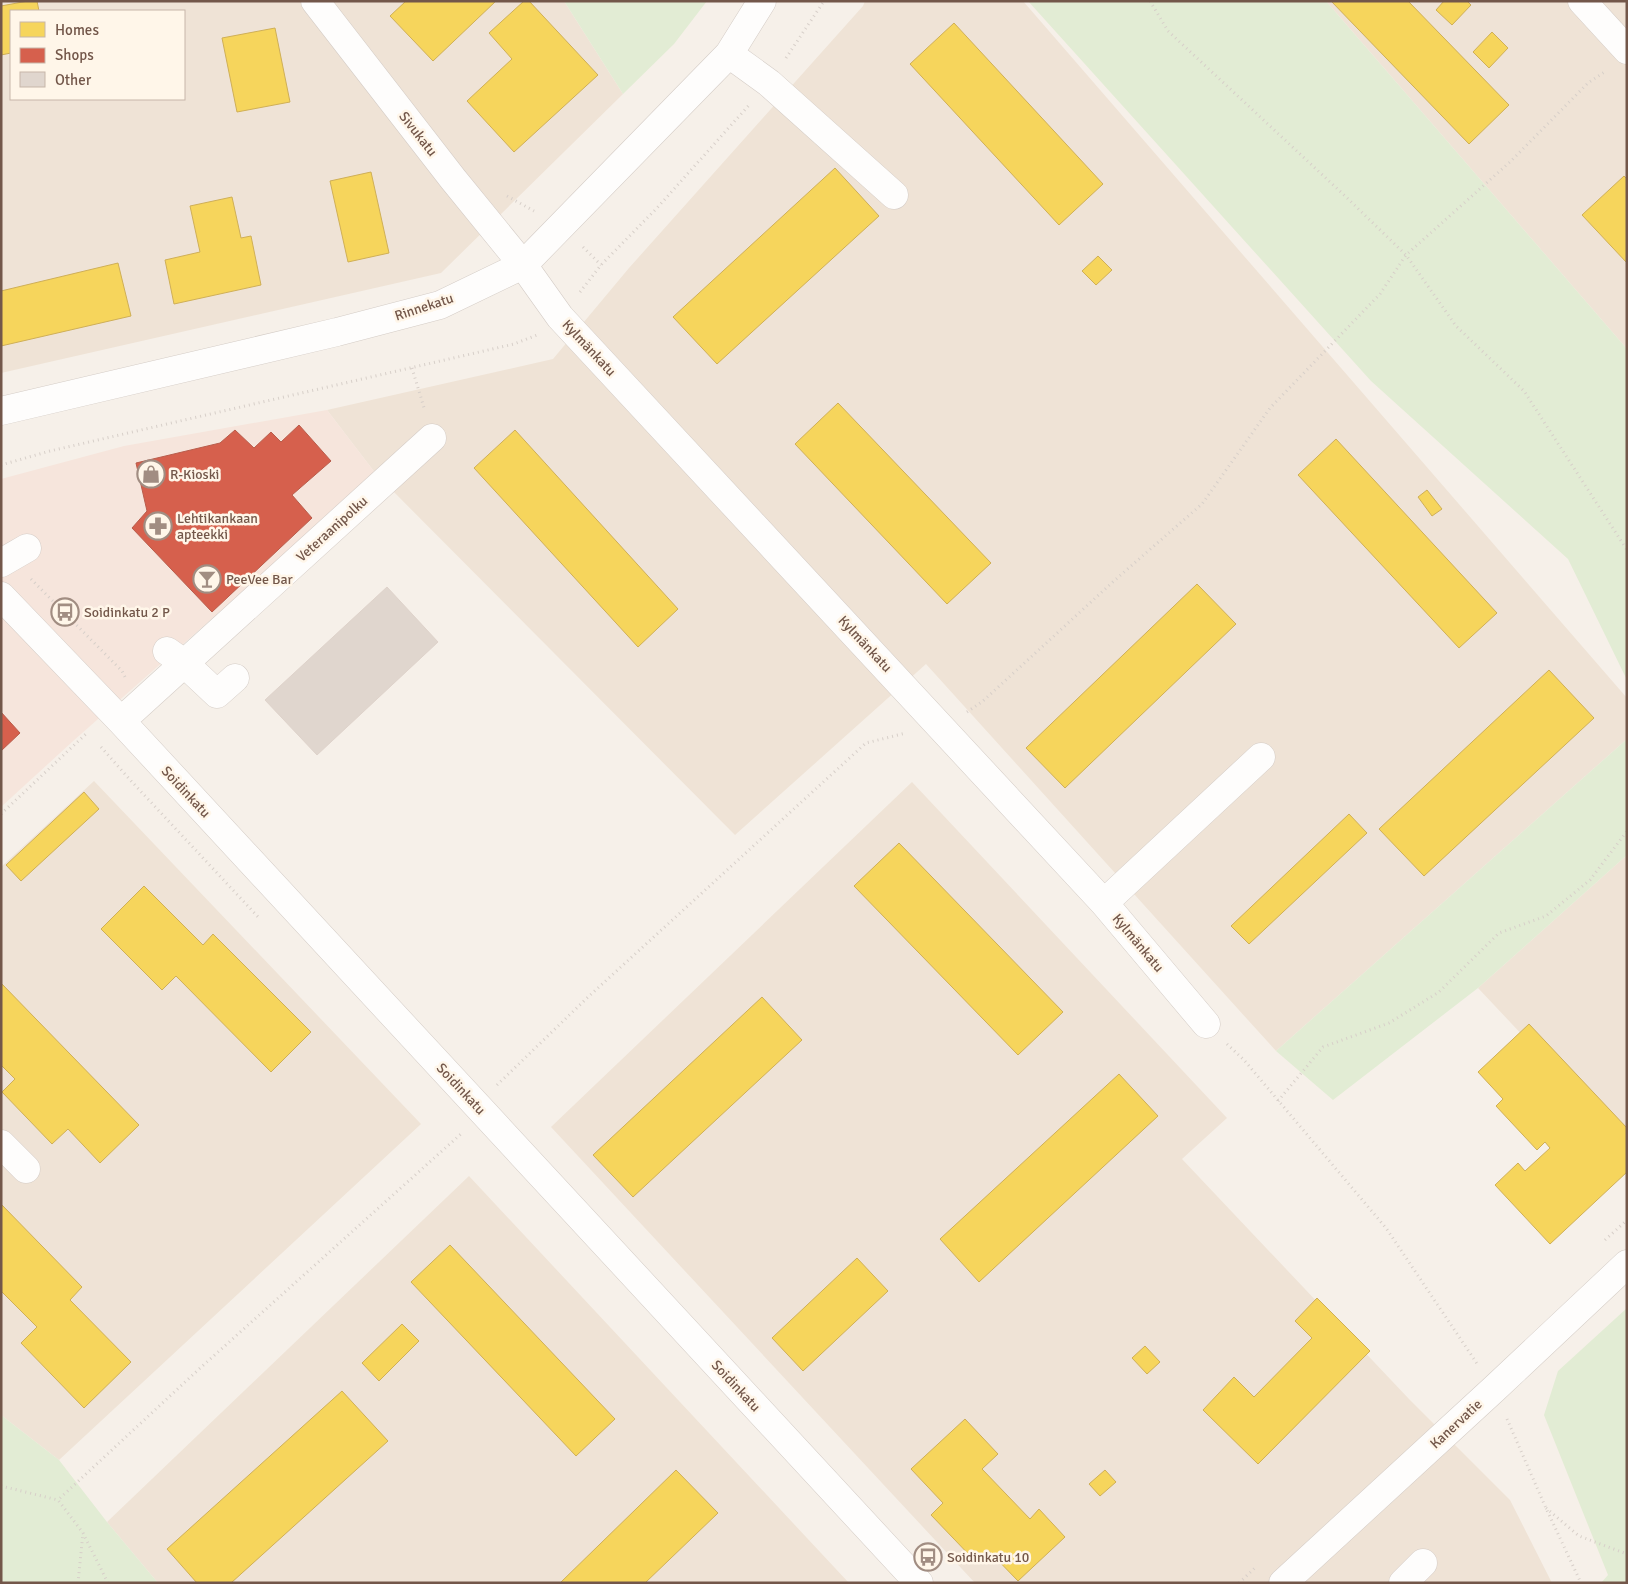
<svg xmlns="http://www.w3.org/2000/svg" width="1628" height="1584" viewBox="0 0 1628 1584" font-family="Signika,sans-serif">
  <style>
    .residential { fill: #efe3d6; fill-rule: evenodd }
    .commercial { fill: #f6e5dc }
    .green { fill: #e2ecd4 }
    .homes { fill: #f6d55c; stroke: #cfaf57 }
    .shops { fill: #d6604d; stroke: #b85d4c }
    .building { fill: #e0d6ce; stroke: #dfd3cb }
    .lines { fill: none; stroke-linecap: round; stroke-linejoin: round }
    .minor-casing { stroke: #d4ccc6; stroke-width: 29 }
    .path { stroke: #d7cfc9; stroke-width: 3; stroke-dasharray: 1 4; stroke-linecap: butt }
    .minor { stroke: #fefdfc; stroke-width: 28 }
    .labels { text-anchor: middle; dominant-baseline: central; stroke-width: 5; stroke-linejoin: round; paint-order: stroke }
    .street-label { font-size: 14px; fill: #73574a; stroke: #fff6e9 }
    .poi-label { font-size: 14px; fill: #73574a; stroke: #fff6e9; text-anchor: start }
  </style>
  <rect width="100%" height="100%" fill="#f6f0e9"/>
  <!-- residential -->
  <path class="residential" d="M 1,1 L 564,1 L 623,94 L 441,273 L 1,373 ZM 11,11 L 184,11 L 184,99 L 11,99 Z
    M 865,1 L 1023,1 L 1627,698 L 1627,739 L 1276,1051 L 926,664 L 735,835 L 376,474 L 327,410 L 553,359 L 629,268 L 863,6 Z
    M 1326,1 L 1627,1 L 1627,349 Z
    M 94,781 L 421,1124 L 59,1460 L 1,1415 L 1,867 Z
    M 912,782 L 1227,1118 L 1182,1159 L 1409,1399 L 1510,1500 L 1552,1583 L 975,1583 L 551,1127 Z
    M 1627,855 L 1627,1146 L 1478,988 Z
    M 469,1176 L 849,1583 L 158,1583 L 107,1522 Z"/>
  <!-- commercial -->
  <path class="commercial" d="M 327,410 L 376,474 L 72,742 L 1,807 L 1,479 L 124,446 Z"/>
  <!-- green -->
  <path class="green" d="M 564,1 L 707,1 L 674,44 L 623,94 Z
    M 1028,1 L 1326,1 L 1627,349 L 1627,680 L 1568,559 L 1371,381 Z
    M 1627,739 L 1627,855 L 1478,988 L 1333,1100 L 1276,1051 Z
    M 1627,1308 L 1627,1583 L 1601,1583 L 1608,1575 L 1544,1415 L 1558,1371 Z
    M 1,1415 L 59,1460 L 107,1522 L 158,1583 L 1,1583 Z"/>
  <!-- homes -->
  <path class="homes" d="M 28,1 L 37,1 L 39,11 L 11,11 L 11,53 L 1,55 L 1,6 Z
    M 406,1 L 496,1 L 433,61 L 390,16 Z
    M 524,1 L 529,1 L 598,75 L 514,152 L 467,101 L 512,59 L 489,33 Z
    M 1331,1 L 1408,1 L 1509,105 L 1469,144 Z
    M 1444,1 L 1467,1 L 1471,5 L 1452,25 L 1436,10 Z
    M 954,23 L 1103,184 L 1059,225 L 910,64 Z
    M 275,28 L 290,102 L 237,112 L 222,38 Z
    M 1492,32 L 1508,48 L 1489,68 L 1473,52 Z
    M 835,168 L 879,216 L 717,364 L 673,317 Z
    M 371,172 L 389,253 L 348,262 L 330,181 Z
    M 1624,176 L 1627,179 L 1627,263 L 1582,215 Z
    M 232,197 L 241,238 L 251,236 L 261,285 L 174,304 L 165,260 L 200,252 L 190,206 Z
    M 1098,256 L 1112,270 L 1096,285 L 1082,271 Z
    M 118,263 L 131,316 L 1,346 L 1,291 Z
    M 838,403 L 991,563 L 947,604 L 795,444 Z
    M 515,430 L 678,609 L 638,647 L 474,468 Z
    M 1336,439 L 1497,613 L 1459,648 L 1298,475 Z
    M 1427,490 L 1442,509 L 1432,516 L 1418,497 Z
    M 1197,584 L 1236,624 L 1065,788 L 1026,748 Z
    M 1549,670 L 1594,718 L 1424,876 L 1379,829 Z
    M 84,792 L 99,809 L 21,881 L 6,865 Z
    M 1349,814 L 1367,833 L 1249,944 L 1231,926 Z
    M 899,843 L 1063,1012 L 1018,1055 L 854,886 Z
    M 144,886 L 203,945 L 213,934 L 311,1032 L 271,1072 L 176,976 L 162,990 L 101,929 Z
    M 1,983 L 139,1125 L 100,1163 L 68,1129 L 52,1144 L 2,1092 L 15,1079 L 1,1065 Z
    M 762,997 L 802,1040 L 633,1197 L 593,1155 Z
    M 1529,1024 L 1627,1128 L 1627,1172 L 1550,1244 L 1495,1185 L 1518,1163 L 1525,1171 L 1550,1148 L 1545,1142 L 1537,1150 L 1496,1106 L 1503,1099 L 1478,1072 Z
    M 1119,1074 L 1158,1116 L 979,1282 L 940,1239 Z
    M 1,1204 L 82,1287 L 70,1300 L 131,1362 L 84,1408 L 21,1343 L 37,1327 L 1,1291 Z
    M 450,1245 L 615,1419 L 576,1456 L 411,1282 Z
    M 857,1258 L 888,1291 L 803,1371 L 772,1338 Z
    M 1317,1298 L 1370,1351 L 1258,1464 L 1203,1410 L 1234,1377 L 1254,1397 L 1312,1338 L 1295,1321 Z
    M 402,1324 L 419,1341 L 379,1381 L 362,1363 Z
    M 1145,1346 L 1160,1362 L 1147,1374 L 1132,1358 Z
    M 342,1391 L 388,1441 L 231,1583 L 197,1583 L 167,1549 Z
    M 965,1419 L 998,1454 L 982,1469 L 1030,1519 L 1039,1509 L 1065,1537 L 1018,1581 L 988,1550 L 976,1562 L 931,1515 L 943,1503 L 911,1469 Z
    M 676,1470 L 718,1513 L 645,1583 L 560,1583 Z
    M 1105,1470 L 1116,1482 L 1100,1496 L 1089,1484 Z"/>
  <!-- shops -->
  <path class="shops" d="M 299,425 L 331,461 L 292,495 L 312,518 L 212,612 L 132,528 L 147,511 L 136,463 L 220,443 L 235,430 L 254,448 L 271,432 L 281,442 Z
    M 1,712 L 20,733 L 1,751 Z"/>
  <!-- building -->
  <path class="building" d="M 387,587 L 438,642 L 317,755 L 265,700 Z"/>
  <g class="lines">
    <!-- minor casing -->
    <g class="minor-casing">
      <path id="minor" d="M 315,1 L 453,179 L 523,265 L 560,317 L 1104,903 L 1206,1024
        M 1582,1 L 1627,50
        M 729,54 L 769,83 L 894,195
        M 1,411 L 337,332 L 440,305 L 523,265 L 729,54 L 762,1
        M 1,563 L 27,548
        M 1,596 L 121,721 L 919,1583
        M 167,651 L 184,663 L 217,694 L 235,678
        M 121,721 L 432,438
        M 1104,903 L 1261,757
        M 1,1144 L 26,1169
        M 1283,1583 L 1494,1389 L 1627,1264
        M 1403,1583 L 1423,1563"/>
    </g>
    <!-- path -->
    <path class="path" d="M 1150,1 L 1168,31 L 1344,195 L 1406,255 L 1456,326 L 1524,391 L 1627,550
      M 786,58 L 824,1
      M 507,196 L 534,211
      M 583,247 L 601,265
      M 580,292 L 601,265 L 657,208 L 750,104
      M 412,368 L 425,411
      M 1,465 L 50,451 L 514,344 L 537,335
      M 31,579 L 122,671 L 125,677
      M 967,712 L 983,701 L 1115,580 L 1202,504 L 1270,408 L 1380,294 L 1406,255 L 1511,161 L 1588,83 L 1606,71
      M 101,747 L 133,783 L 260,919
      M 1,814 L 88,732
      M 1227,1044 L 1244,1060 L 1386,1228 L 1478,1365
      M 497,1085 L 587,998 L 866,743 L 906,733
      M 1278,1101 L 1323,1047 L 1389,1023 L 1439,992 L 1499,933 L 1546,916 L 1590,880 L 1627,831
      M 1605,1240 L 1627,1220
      M 1507,1419 L 1545,1506 L 1581,1583
      M 1,1486 L 58,1500
      M 1546,1508 L 1579,1536 L 1627,1554
      M 78,1583 L 83,1533
      M 108,1583 L 83,1533 L 58,1500 L 198,1370 L 462,1133
      M 1239,1583 L 1257,1566"/>
    <!-- minor -->
    <use href="#minor" class="minor"/>
  </g>
  <!-- icons -->
  <defs>
    <g id="shop-ring" transform="scale(1.4375)"><circle r="9.5" fill="#fff6e9" stroke="#a18d82" stroke-width="1.5"/><path d="M-5-2.5h2.3a2.7 3.5 0 0 1 5.4 0H5L5.5 6h-11ZM-1.5-2.5h3a1.5 2.3 0 0 0-3 0Z" fill="#a18d82"/></g>
    <g id="pharmacy-ring" transform="scale(1.4375)"><circle r="9.5" fill="#fff6e9" stroke="#a18d82" stroke-width="1.5"/><path d="M-2-6h4v4h4v4h-4v4h-4v-4h-4v-4h4Z" fill="#a18d82"/></g>
    <g id="bar-ring" transform="scale(1.4375)"><circle r="9.5" fill="#fff6e9" stroke="#a18d82" stroke-width="1.5"/><path d="M-6-5H6L.8 .8V4.5H3.5V6h-7V4.5H-.8V.8Z" fill="#a18d82"/></g>
    <g id="bus-ring" transform="scale(1.4375)"><circle r="9.5" fill="#fff6e9" stroke="#a18d82" stroke-width="1.5"/><path d="M-5-6H5V4H4V6H2V4H-2V6H-4V4H-5ZM-3.5-4V0h7V-4ZM-3.5 1.2v1.5H-2V1.2ZM2 1.2v1.5H3.5V1.2Z" fill="#a18d82"/></g>
  </defs>
  <g fill-rule="evenodd">
    <use href="#shop-ring" x="151" y="474"/>
    <use href="#pharmacy-ring" x="158" y="526"/>
    <use href="#bar-ring" x="207" y="579"/>
    <use href="#bus-ring" x="65" y="612"/>
    <use href="#bus-ring" x="928" y="1557"/>
  </g>
  <g class="labels">
    <!-- street labels -->
    <g class="street-label">
      <text transform="translate(418 134) rotate(52)">Sivukatu</text>
      <text transform="translate(424 307) rotate(-18)">Rinnekatu</text>
      <text transform="translate(589 348) rotate(47)">Kylmänkatu</text>
      <text transform="translate(332 529) rotate(-42)">Veteraanipolku</text>
      <text transform="translate(865 644) rotate(47)">Kylmänkatu</text>
      <text transform="translate(186 792) rotate(47)">Soidinkatu</text>
      <text transform="translate(1138 943) rotate(50)">Kylmänkatu</text>
      <text transform="translate(461 1089) rotate(47)">Soidinkatu</text>
      <text transform="translate(736 1386) rotate(47)">Soidinkatu</text>
      <text transform="translate(1456 1424) rotate(-43)">Kanervatie</text>
    </g>
    <!-- poi labels -->
    <g class="poi-label">
      <text x="170" y="474">R-Kioski</text>
      <text x="177" y="518">Lehtikankaan<tspan x="177" dy="16">apteekki</tspan></text>
      <text x="226" y="579">PeeVee Bar</text>
      <text x="84" y="612">Soidinkatu 2 P</text>
      <text x="947" y="1557">Soidinkatu 10</text>
    </g>
  </g>
  <!-- border -->
  <rect width="1628" height="1584" fill="none" stroke="#73574a" stroke-width="5"/>
  <!-- legend -->
  <rect x="10" y="10" width="175" height="90" fill="#fff6e9" stroke="#c7b6a9"/>
  <rect x="20" y="22" width="25" height="15" fill="#f6d55c" stroke="#c7b6a9"/>
  <text x="55" y="35" font-size="15" fill="#73574a">Homes</text>
  <rect x="20" y="48" width="25" height="15" fill="#d6604d" stroke="#c7b6a9"/>
  <text x="55" y="60" font-size="15" fill="#73574a">Shops</text>
  <rect x="20" y="72" width="25" height="15" fill="#e0d6ce" stroke="#c7b6a9"/>
  <text x="55" y="85" font-size="15" fill="#73574a">Other</text>
</svg>
